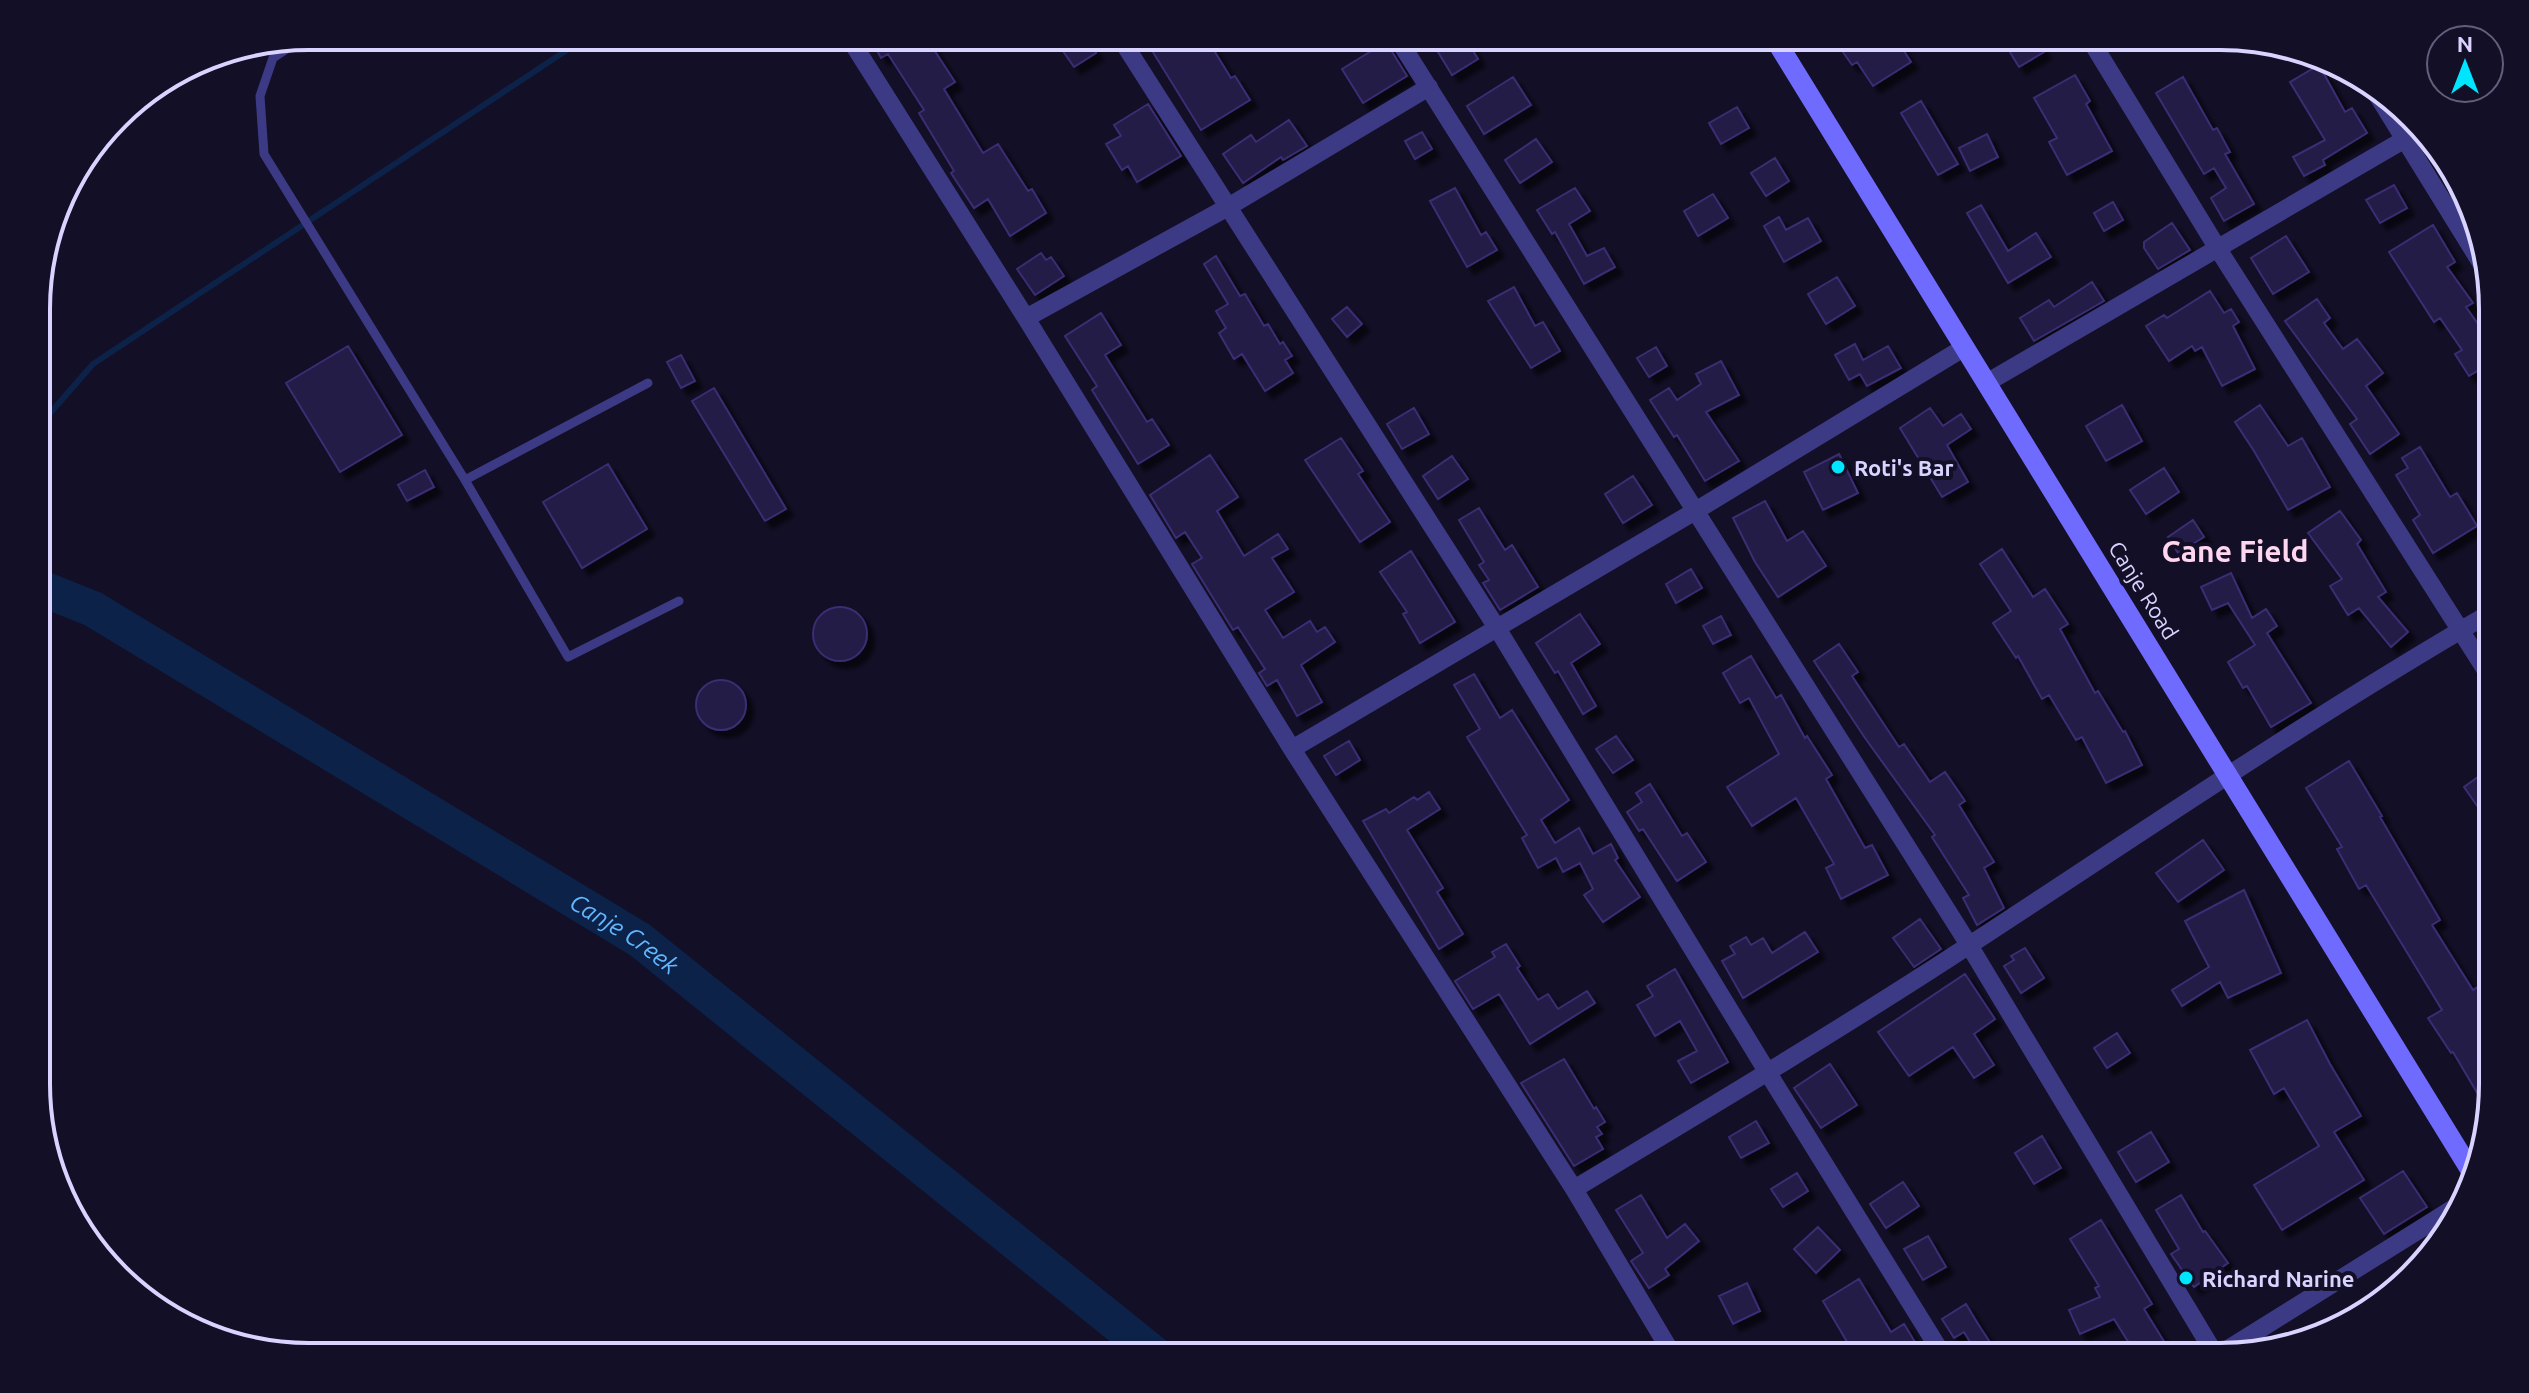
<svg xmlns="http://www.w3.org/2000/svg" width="2529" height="1393" viewBox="0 0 2529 1393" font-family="Ubuntu,sans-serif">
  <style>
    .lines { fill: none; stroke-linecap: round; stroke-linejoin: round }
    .stream { stroke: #0c2248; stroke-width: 6 }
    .river { stroke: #0c2248; stroke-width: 36 }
    .building { fill: #241b47; stroke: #3b2d73; stroke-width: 2; filter: url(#shadow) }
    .lane { stroke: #3d3a85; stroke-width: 9 }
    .street { stroke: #3d3a85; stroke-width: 18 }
    .secondary { stroke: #6f6bff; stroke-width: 20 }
    .poi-dot { fill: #00e5ff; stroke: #130f26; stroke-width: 3 }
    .labels { text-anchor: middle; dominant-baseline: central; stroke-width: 8; stroke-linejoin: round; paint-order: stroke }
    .poi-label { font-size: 22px; font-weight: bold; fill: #d9d4ff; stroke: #130f26; text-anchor: start }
    .street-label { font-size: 22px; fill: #d9d4ff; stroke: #130f26 }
    .water-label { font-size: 24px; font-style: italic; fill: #62b6ff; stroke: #130f26 }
    .district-label { font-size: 30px; font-weight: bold; fill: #ffd6f0; stroke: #130f26 }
    .rim { fill: none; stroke: #d9d4ff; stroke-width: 4 }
  </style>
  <defs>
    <filter id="shadow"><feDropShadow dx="7" dy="7" stdDeviation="2" flood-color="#0009"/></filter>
  </defs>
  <rect width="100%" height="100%" fill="#130f26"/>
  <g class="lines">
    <!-- stream -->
    <path class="stream" d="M 38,427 L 93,364 L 588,36"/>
    <!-- river -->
    <path class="river" id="s1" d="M 38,587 L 93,609 L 640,940 L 1158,1357"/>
  </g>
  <!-- building -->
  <path class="building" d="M 869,36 L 925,36 L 955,82 L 944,89 L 983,153 L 998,144 L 1028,191 L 1032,189 L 1046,213 L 1010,236 L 988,199 L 974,208 L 951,173 L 954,171 L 919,113 L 924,110 L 888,54 L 881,58 Z
    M 1070,36 L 1084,36 L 1096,53 L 1074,67 L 1058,44 Z
    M 1161,36 L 1205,36 L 1231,78 L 1235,76 L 1250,100 L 1201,130 L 1148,44 Z
    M 1452,36 L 1464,36 L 1478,59 L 1452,75 L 1435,47 Z
    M 1840,36 L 1880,36 L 1888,49 L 1898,42 L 1911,62 L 1873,86 L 1857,62 L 1852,65 L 1843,52 L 1848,49 Z
    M 2018,36 L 2034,36 L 2044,52 L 2019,67 L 2005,44 Z
    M 1386,42 L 1407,76 L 1363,103 L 1342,69 Z
    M 2319,65 L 2345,112 L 2352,108 L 2367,133 L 2323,160 L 2325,165 L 2304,176 L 2293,157 L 2325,140 L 2290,82 Z
    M 2075,75 L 2090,101 L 2086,104 L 2112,151 L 2067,175 L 2049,142 L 2057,138 L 2034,98 Z
    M 1513,77 L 1531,105 L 1484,134 L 1467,106 Z
    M 2183,77 L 2213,130 L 2217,128 L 2230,152 L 2225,154 L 2254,204 L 2224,221 L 2211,198 L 2226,188 L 2214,168 L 2204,174 L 2156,93 Z
    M 1921,101 L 1958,164 L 1938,175 L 1901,113 Z
    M 1148,104 L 1181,156 L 1137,182 L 1128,166 L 1122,170 L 1106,144 L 1121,136 L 1114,125 Z
    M 1737,107 L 1749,128 L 1721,144 L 1709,123 Z
    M 1289,120 L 1307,146 L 1283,160 L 1281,157 L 1243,183 L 1223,154 L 1251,135 L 1256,142 Z
    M 1422,132 L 1432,149 L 1415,159 L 1405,141 Z
    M 1987,134 L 1998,157 L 1970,171 L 1959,148 Z
    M 1536,139 L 1552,162 L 1520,183 L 1505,160 Z
    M 1775,158 L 1789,181 L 1766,196 L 1751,173 Z
    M 2394,185 L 2407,208 L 2380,223 L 2366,200 Z
    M 1455,188 L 1481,235 L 1486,232 L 1497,250 L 1467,267 L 1430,201 Z
    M 1575,188 L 1590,211 L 1569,224 L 1587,256 L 1604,248 L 1615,267 L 1584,284 L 1555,232 L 1552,234 L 1537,210 Z
    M 1713,194 L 1728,218 L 1698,236 L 1684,211 Z
    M 2113,202 L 2123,220 L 2104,231 L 2094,213 Z
    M 1981,205 L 2008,251 L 2036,233 L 2051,257 L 2008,283 L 1967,213 Z
    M 1779,217 L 1786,230 L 1808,218 L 1821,241 L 1784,262 L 1764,226 Z
    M 2172,223 L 2190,250 L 2158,269 L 2144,248 L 2144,242 Z
    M 2433,225 L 2455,262 L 2447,267 L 2473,303 L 2466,307 L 2492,344 L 2492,362 L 2469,376 L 2455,354 L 2462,350 L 2440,318 L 2434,322 L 2389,252 Z
    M 2286,236 L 2309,272 L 2273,294 L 2251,258 Z
    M 1041,253 L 1046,260 L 1051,257 L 1064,276 L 1035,295 L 1017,269 Z
    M 1216,256 L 1240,296 L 1245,294 L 1264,326 L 1268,324 L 1280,344 L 1283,342 L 1292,356 L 1285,360 L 1293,373 L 1265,391 L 1242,354 L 1234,359 L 1219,333 L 1226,328 L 1216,311 L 1228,304 L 1204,264 Z
    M 1837,277 L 1855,306 L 1826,324 L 1808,294 Z
    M 2092,282 L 2104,301 L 2034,341 L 2020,318 L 2049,300 L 2054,307 Z
    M 1514,287 L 1535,326 L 1543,322 L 1560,351 L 1531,368 L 1488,301 Z
    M 2210,291 L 2224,313 L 2231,309 L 2239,322 L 2233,326 L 2255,369 L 2222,386 L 2202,347 L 2195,351 L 2192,346 L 2169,361 L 2146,326 L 2164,315 L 2167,318 Z
    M 2317,299 L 2330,318 L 2324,323 L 2343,349 L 2357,339 L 2383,373 L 2366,386 L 2399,434 L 2370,454 L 2350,424 L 2357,419 L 2285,321 Z
    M 1347,307 L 1362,324 L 1347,337 L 1332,319 Z
    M 1101,313 L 1121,345 L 1105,355 L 1147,422 L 1152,419 L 1169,445 L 1138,464 L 1092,390 L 1097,386 L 1065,336 Z
    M 1855,344 L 1863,360 L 1888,346 L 1901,368 L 1867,386 L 1860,374 L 1849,380 L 1835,355 Z
    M 348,346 L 402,435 L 340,472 L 286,383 Z
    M 1656,347 L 1667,366 L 1649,377 L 1637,358 Z
    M 681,355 L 695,381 L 681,388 L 667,362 Z
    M 1721,361 L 1739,395 L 1706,412 L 1739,461 L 1705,481 L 1677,435 L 1674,437 L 1650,400 L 1669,388 L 1677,400 L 1701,384 L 1696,374 Z
    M 714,388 L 786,509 L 765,521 L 692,401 Z
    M 2122,405 L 2142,441 L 2106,461 L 2086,426 Z
    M 2260,405 L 2288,446 L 2302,438 L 2330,487 L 2288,510 L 2254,451 L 2235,422 Z
    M 1414,408 L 1429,434 L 1402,449 L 1387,424 Z
    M 1930,408 L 1943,426 L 1961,414 L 1971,429 L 1947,445 L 1968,482 L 1942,497 L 1900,428 Z
    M 1341,438 L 1363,471 L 1358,474 L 1390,522 L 1360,542 L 1305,460 Z
    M 2420,447 L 2450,497 L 2457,493 L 2477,526 L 2433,553 L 2413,520 L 2420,515 L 2396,475 L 2408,468 L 2402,458 Z
    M 1839,454 L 1858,493 L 1823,510 L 1804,472 Z
    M 1210,455 L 1238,497 L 1217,511 L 1244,556 L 1278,534 L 1288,549 L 1272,558 L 1294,592 L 1265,610 L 1283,638 L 1310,621 L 1317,632 L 1325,627 L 1335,642 L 1301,665 L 1322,702 L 1297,716 L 1277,680 L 1267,686 L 1259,673 L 1265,669 L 1238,627 L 1233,630 L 1192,564 L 1202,558 L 1185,532 L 1176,538 L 1150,495 Z
    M 1452,456 L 1468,479 L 1438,499 L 1423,476 Z
    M 608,464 L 647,529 L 582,568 L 543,502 Z
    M 2164,468 L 2179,492 L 2146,514 L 2130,490 Z
    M 425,470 L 434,487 L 407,501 L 398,485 Z
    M 1633,476 L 1652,505 L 1623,523 L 1605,494 Z
    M 1765,501 L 1787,541 L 1803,531 L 1826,566 L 1778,597 L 1755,562 L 1733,518 Z
    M 1479,508 L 1505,550 L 1512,545 L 1538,587 L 1500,610 L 1483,583 L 1489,580 L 1479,565 L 1484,562 L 1459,520 Z
    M 2340,511 L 2361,540 L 2357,544 L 2386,592 L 2378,597 L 2408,632 L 2391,647 L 2359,608 L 2348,615 L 2330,586 L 2342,579 L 2308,533 Z
    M 2193,520 L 2204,537 L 2178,553 L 2168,537 Z
    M 2002,549 L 2033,597 L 2045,589 L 2068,624 L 2060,629 L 2095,693 L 2098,691 L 2123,732 L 2125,731 L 2142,765 L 2106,783 L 2082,737 L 2076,740 L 2049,695 L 2042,699 L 2018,656 L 2016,658 L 1993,623 L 2011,611 L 1980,564 Z
    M 1411,551 L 1455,622 L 1420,643 L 1403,614 L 1407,612 L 1380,572 Z
    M 1691,569 L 1702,588 L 1676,603 L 1666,584 Z
    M 2231,573 L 2252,618 L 2266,609 L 2277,626 L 2267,633 L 2311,703 L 2271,727 L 2247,686 L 2243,688 L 2228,662 L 2255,645 L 2228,603 L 2212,610 L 2201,587 Z
    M813 634a27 27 0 1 1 54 0a27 27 0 1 1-54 0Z
    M 1580,614 L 1600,644 L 1571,663 L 1596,706 L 1583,714 L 1558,671 L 1555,673 L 1536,643 Z
    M 1721,616 L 1731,635 L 1713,644 L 1703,626 Z
    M 1839,644 L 1858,672 L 1852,676 L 1899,747 L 1904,744 L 1930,782 L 1945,772 L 1965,801 L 1959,805 L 1994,862 L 1984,868 L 2004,908 L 1977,925 L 1963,898 L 1969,895 L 1932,837 L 1935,835 L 1865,738 L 1814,661 Z
    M 1751,656 L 1776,698 L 1781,695 L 1805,738 L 1807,736 L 1832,775 L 1826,779 L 1865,848 L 1872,845 L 1888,875 L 1841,899 L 1826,868 L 1834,864 L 1796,798 L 1752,826 L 1727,787 L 1779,754 L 1749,698 L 1740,703 L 1723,673 Z
    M 1474,674 L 1500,718 L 1512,710 L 1569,800 L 1541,820 L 1555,843 L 1579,828 L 1593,854 L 1611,844 L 1618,858 L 1615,860 L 1640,897 L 1603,922 L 1584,895 L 1593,889 L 1580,863 L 1563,872 L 1556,858 L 1538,868 L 1522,838 L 1527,835 L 1467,737 L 1480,729 L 1454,685 Z
    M696 705a25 25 0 1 1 50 0a25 25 0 1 1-50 0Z
    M 1616,736 L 1633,760 L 1613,773 L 1596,749 Z
    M 1349,741 L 1360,760 L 1336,775 L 1324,756 Z
    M 2349,761 L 2382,816 L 2380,817 L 2440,920 L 2432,925 L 2473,990 L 2492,978 L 2492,1102 L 2489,1113 L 2453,1052 L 2451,1053 L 2428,1018 L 2442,1010 L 2366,885 L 2359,889 L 2337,849 L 2342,847 L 2306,788 Z
    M 2492,767 L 2492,827 L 2464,787 Z
    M 1650,784 L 1682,836 L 1687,833 L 1706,862 L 1677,881 L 1643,829 L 1639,831 L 1627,812 L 1642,802 L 1636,793 Z
    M 1429,792 L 1440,809 L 1407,830 L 1443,888 L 1437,892 L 1463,934 L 1439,949 L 1363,821 L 1386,809 L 1389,813 L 1414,797 L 1417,800 Z
    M 2203,840 L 2224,870 L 2178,902 L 2156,873 Z
    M 2244,890 L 2281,973 L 2228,998 L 2220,982 L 2182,1006 L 2172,990 L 2209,967 L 2185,921 Z
    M 1920,919 L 1941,949 L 1914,967 L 1893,938 Z
    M 1805,932 L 1818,952 L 1743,998 L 1722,961 L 1735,954 L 1730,946 L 1746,937 L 1751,945 L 1763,938 L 1772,953 Z
    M 1506,944 L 1520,966 L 1517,968 L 1538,1000 L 1548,994 L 1558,1009 L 1587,991 L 1595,1003 L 1530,1044 L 1499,994 L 1473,1009 L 1455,981 L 1495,957 L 1492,952 Z
    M 2025,948 L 2044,978 L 2021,993 L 2004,966 L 2014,960 L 2011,956 Z
    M 1675,969 L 1728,1062 L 1691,1083 L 1678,1061 L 1697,1051 L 1680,1021 L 1655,1036 L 1637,1005 L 1653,996 L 1647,986 Z
    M 1965,974 L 1995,1019 L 1974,1034 L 1994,1065 L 1974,1078 L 1953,1047 L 1909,1076 L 1878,1032 Z
    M 2307,1020 L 2330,1064 L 2361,1116 L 2334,1132 L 2364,1180 L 2282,1230 L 2254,1185 L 2319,1146 L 2284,1088 L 2274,1094 L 2250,1050 Z
    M 2117,1033 L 2130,1053 L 2107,1068 L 2094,1048 Z
    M 1564,1059 L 1594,1109 L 1596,1107 L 1605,1122 L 1597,1127 L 1602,1134 L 1596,1137 L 1603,1149 L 1574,1166 L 1521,1083 Z
    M 1830,1064 L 1857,1105 L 1821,1128 L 1794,1088 Z
    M 1756,1121 L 1769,1143 L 1741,1158 L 1729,1137 Z
    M 2151,1132 L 2169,1162 L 2136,1182 L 2118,1152 Z
    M 2042,1136 L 2061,1168 L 2034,1184 L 2015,1153 Z
    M 2403,1171 L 2427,1207 L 2384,1234 L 2360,1198 Z
    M 1797,1173 L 1808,1191 L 1783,1207 L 1771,1189 Z
    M 1903,1182 L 1919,1206 L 1886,1228 L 1870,1204 Z
    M 1641,1195 L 1667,1238 L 1685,1224 L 1699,1241 L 1665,1269 L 1669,1275 L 1649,1288 L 1631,1261 L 1643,1253 L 1616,1210 Z
    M 2181,1195 L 2203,1232 L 2205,1231 L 2228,1263 L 2194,1287 L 2171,1254 L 2179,1249 L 2156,1210 Z
    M 2101,1220 L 2152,1304 L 2144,1309 L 2173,1356 L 2137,1356 L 2114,1319 L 2080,1334 L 2069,1310 L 2100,1297 L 2095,1288 L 2099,1286 L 2070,1239 Z
    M 1818,1227 L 1840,1250 L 1816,1273 L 1794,1249 Z
    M 1928,1236 L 1946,1267 L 1923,1280 L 1904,1249 Z
    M 1859,1279 L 1891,1332 L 1904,1324 L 1924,1357 L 1856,1357 L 1823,1301 Z
    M 1747,1283 L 1760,1311 L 1733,1324 L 1719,1296 Z
    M 1966,1304 L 1978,1324 L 1999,1356 L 1979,1357 L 1964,1332 L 1954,1338 L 1942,1319 Z"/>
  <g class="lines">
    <!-- lane -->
    <path class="lane" d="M 305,37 L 273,58 L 260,96 L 264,154 L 465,480 L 568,657 L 679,601
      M 465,480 L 648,383"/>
    <!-- street -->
    <path class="street" d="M 848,36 L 1026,318 L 1292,749 L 1574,1189 L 1674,1357
      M 1119,36 L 1497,628 L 1768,1073 L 1944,1357
      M 1396,36 L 1969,945 L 2216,1356
      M 2088,36 L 2218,249 L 2492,680
      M 2373,88 L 2486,271
      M 1026,318 L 1228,207 L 1429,87
      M 1988,382 L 2419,131
      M 1292,749 L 1697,510 L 1965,347
      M 1574,1189 C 1707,1109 1841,1029 1971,944 C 2144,831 2314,715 2492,612
      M 2217,1356 L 2462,1203"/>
    <!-- secondary -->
    <path class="secondary" d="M 1773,36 L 2471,1171"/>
  </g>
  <!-- markers -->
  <g class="poi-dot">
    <circle cx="1838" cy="467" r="8"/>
    <circle cx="2186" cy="1278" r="8"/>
  </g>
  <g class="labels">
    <!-- poi labels -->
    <g class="poi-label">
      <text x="1854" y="467">Roti's Bar</text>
      <text x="2202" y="1278">Richard Narine</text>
    </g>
    <!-- street labels -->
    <g class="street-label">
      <text transform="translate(2144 590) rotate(58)">Canje Road</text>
    </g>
    <!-- water labels -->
    <g class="water-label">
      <text stroke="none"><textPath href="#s1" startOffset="682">Canje Creek</textPath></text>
    </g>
    <!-- district labels -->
    <g class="district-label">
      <text x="2235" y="551">Cane Field</text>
    </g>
  </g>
  <!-- crop -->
  <path d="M0 0H2529V1393H0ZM309 50H2220A259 259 0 0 1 2479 309V1084A259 259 0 0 1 2220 1343H309A259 259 0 0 1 50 1084V309A259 259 0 0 1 309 50Z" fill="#130f26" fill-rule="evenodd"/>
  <path class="rim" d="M309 50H2220A259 259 0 0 1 2479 309V1084A259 259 0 0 1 2220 1343H309A259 259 0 0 1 50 1084V309A259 259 0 0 1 309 50Z"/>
  <!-- north arrow -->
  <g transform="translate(2465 64)"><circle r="38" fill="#130f26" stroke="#625e7d" stroke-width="2"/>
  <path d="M0-6L14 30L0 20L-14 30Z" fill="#00e5ff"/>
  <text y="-12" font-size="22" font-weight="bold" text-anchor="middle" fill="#d9d4ff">N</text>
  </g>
</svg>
